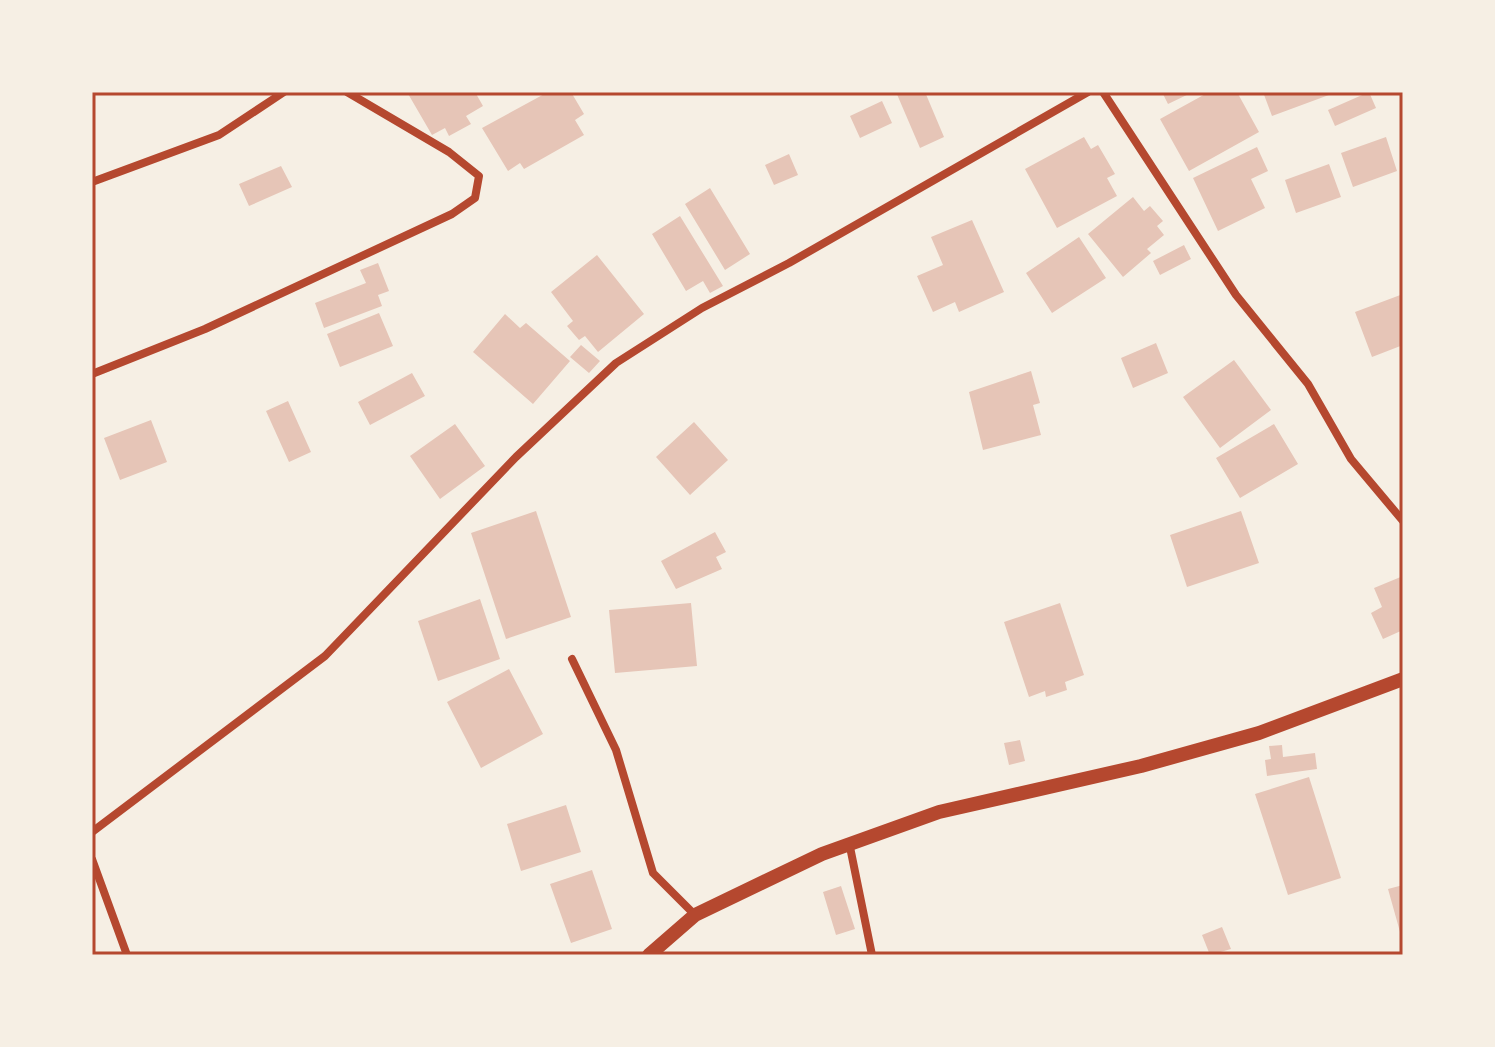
<svg xmlns="http://www.w3.org/2000/svg" width="1495" height="1047" viewBox="0 0 1495 1047" font-family="'Noto Sans',sans-serif">
  <style>
    .building { fill: #e6c5b7 }
    .lines { fill: none; stroke-linecap: round; stroke-linejoin: round }
    .minor { stroke: #b5482f; stroke-width: 8 }
    .tertiary { stroke: #b5482f; stroke-width: 14 }
    .neatline { fill: none; stroke: #b5482f; stroke-width: 3 }
  </style>
  <rect width="100%" height="100%" fill="#f6efe4"/>
  <!-- building -->
  <path class="building" d="M 407,92 L 475,92 L 483,106 L 466,116 L 471,124 L 449,136 L 445,128 L 432,135 Z
    M 548,92 L 571,92 L 584,114 L 575,120 L 584,135 L 524,169 L 520,163 L 508,171 L 482,128 Z
    M 896,92 L 925,92 L 944,137 L 920,148 Z
    M 1162,92 L 1193,92 L 1168,104 Z
    M 1209,92 L 1237,92 L 1259,132 L 1189,171 L 1160,119 Z
    M 1263,92 L 1337,92 L 1272,116 Z
    M 1369,92 L 1376,108 L 1335,126 L 1328,110 Z
    M 882,101 L 892,123 L 860,138 L 850,116 Z
    M 1084,137 L 1091,149 L 1098,145 L 1115,174 L 1107,178 L 1117,196 L 1057,228 L 1025,169 Z
    M 1386,137 L 1397,171 L 1353,187 L 1341,153 Z
    M 1257,147 L 1268,171 L 1251,179 L 1265,208 L 1218,231 L 1193,178 Z
    M 789,154 L 798,175 L 774,185 L 765,165 Z
    M 1329,164 L 1341,197 L 1296,213 L 1285,180 Z
    M 281,166 L 292,187 L 249,206 L 239,184 Z
    M 710,188 L 750,254 L 725,270 L 685,204 Z
    M 1133,197 L 1144,211 L 1150,206 L 1163,221 L 1157,226 L 1164,235 L 1147,249 L 1151,253 L 1123,277 L 1088,234 Z
    M 680,216 L 723,286 L 710,293 L 703,281 L 686,291 L 652,234 Z
    M 972,220 L 1004,292 L 959,312 L 955,302 L 933,312 L 917,276 L 943,265 L 931,237 Z
    M 1079,237 L 1106,278 L 1052,313 L 1026,273 Z
    M 1184,245 L 1191,259 L 1160,275 L 1153,261 Z
    M 597,255 L 644,314 L 598,352 L 585,336 L 579,340 L 567,326 L 573,321 L 551,292 Z
    M 378,263 L 389,291 L 378,295 L 382,306 L 324,328 L 315,303 L 366,283 L 360,270 Z
    M 1403,294 L 1403,345 L 1372,357 L 1355,312 Z
    M 379,313 L 393,346 L 340,367 L 327,334 Z
    M 505,314 L 520,328 L 526,323 L 570,361 L 533,404 L 473,352 Z
    M 1156,343 L 1168,373 L 1133,388 L 1121,358 Z
    M 581,345 L 600,361 L 589,373 L 570,357 Z
    M 1234,360 L 1271,410 L 1220,448 L 1183,397 Z
    M 1031,371 L 1040,403 L 1033,405 L 1041,435 L 983,450 L 969,392 Z
    M 412,373 L 425,396 L 370,425 L 358,402 Z
    M 288,401 L 311,452 L 289,462 L 266,411 Z
    M 151,420 L 167,462 L 120,480 L 104,438 Z
    M 694,422 L 728,460 L 690,495 L 656,457 Z
    M 455,424 L 485,466 L 440,499 L 410,456 Z
    M 1274,424 L 1298,464 L 1240,498 L 1216,458 Z
    M 536,511 L 571,617 L 506,639 L 471,533 Z
    M 1241,511 L 1259,563 L 1187,587 L 1170,535 Z
    M 715,532 L 726,552 L 716,557 L 722,569 L 676,589 L 661,561 Z
    M 1403,576 L 1403,630 L 1383,639 L 1371,613 L 1382,607 L 1374,588 Z
    M 480,599 L 500,659 L 438,681 L 418,621 Z
    M 691,603 L 697,666 L 615,673 L 609,610 Z
    M 1060,603 L 1084,675 L 1065,682 L 1067,690 L 1046,697 L 1045,691 L 1029,697 L 1004,622 Z
    M 509,669 L 543,734 L 481,768 L 447,702 Z
    M 1020,740 L 1025,761 L 1009,765 L 1004,743 Z
    M 1282,745 L 1283,757 L 1315,753 L 1317,769 L 1267,776 L 1265,760 L 1271,759 L 1269,746 Z
    M 1309,777 L 1341,878 L 1288,895 L 1255,794 Z
    M 566,805 L 581,852 L 521,871 L 507,824 Z
    M 592,870 L 612,929 L 571,943 L 550,884 Z
    M 1403,885 L 1403,939 L 1402,939 L 1388,889 Z
    M 841,886 L 855,929 L 836,935 L 823,892 Z
    M 1222,927 L 1231,949 L 1210,955 L 1202,935 Z"/>
  <g class="lines">
    <!-- minor -->
    <path class="minor" d="M 1103,92 L 1236,295 L 1308,384 L 1351,459 L 1403,521
      M 92,182 L 219,135 L 284,92
      M 92,374 L 205,329 L 452,214 L 475,198 L 479,176 L 449,152 L 347,92
      M 572,659 L 616,750 L 653,873 L 695,915
      M 92,832 L 325,656 L 516,457 L 616,363 L 702,308 L 789,263 L 1088,92
      M 850,847 L 872,955
      M 92,859 L 127,955"/>
    <!-- tertiary -->
    <path class="tertiary" d="M 649,955 L 695,915 L 822,854 L 939,812 L 1141,766 L 1259,733 L 1403,679"/>
  </g>
  <!-- border -->
  <rect width="1495" height="1047" fill="none" stroke="#f6efe4" stroke-width="188"/>
  <rect x="94" y="94" width="1307" height="859" class="neatline"/>
</svg>
